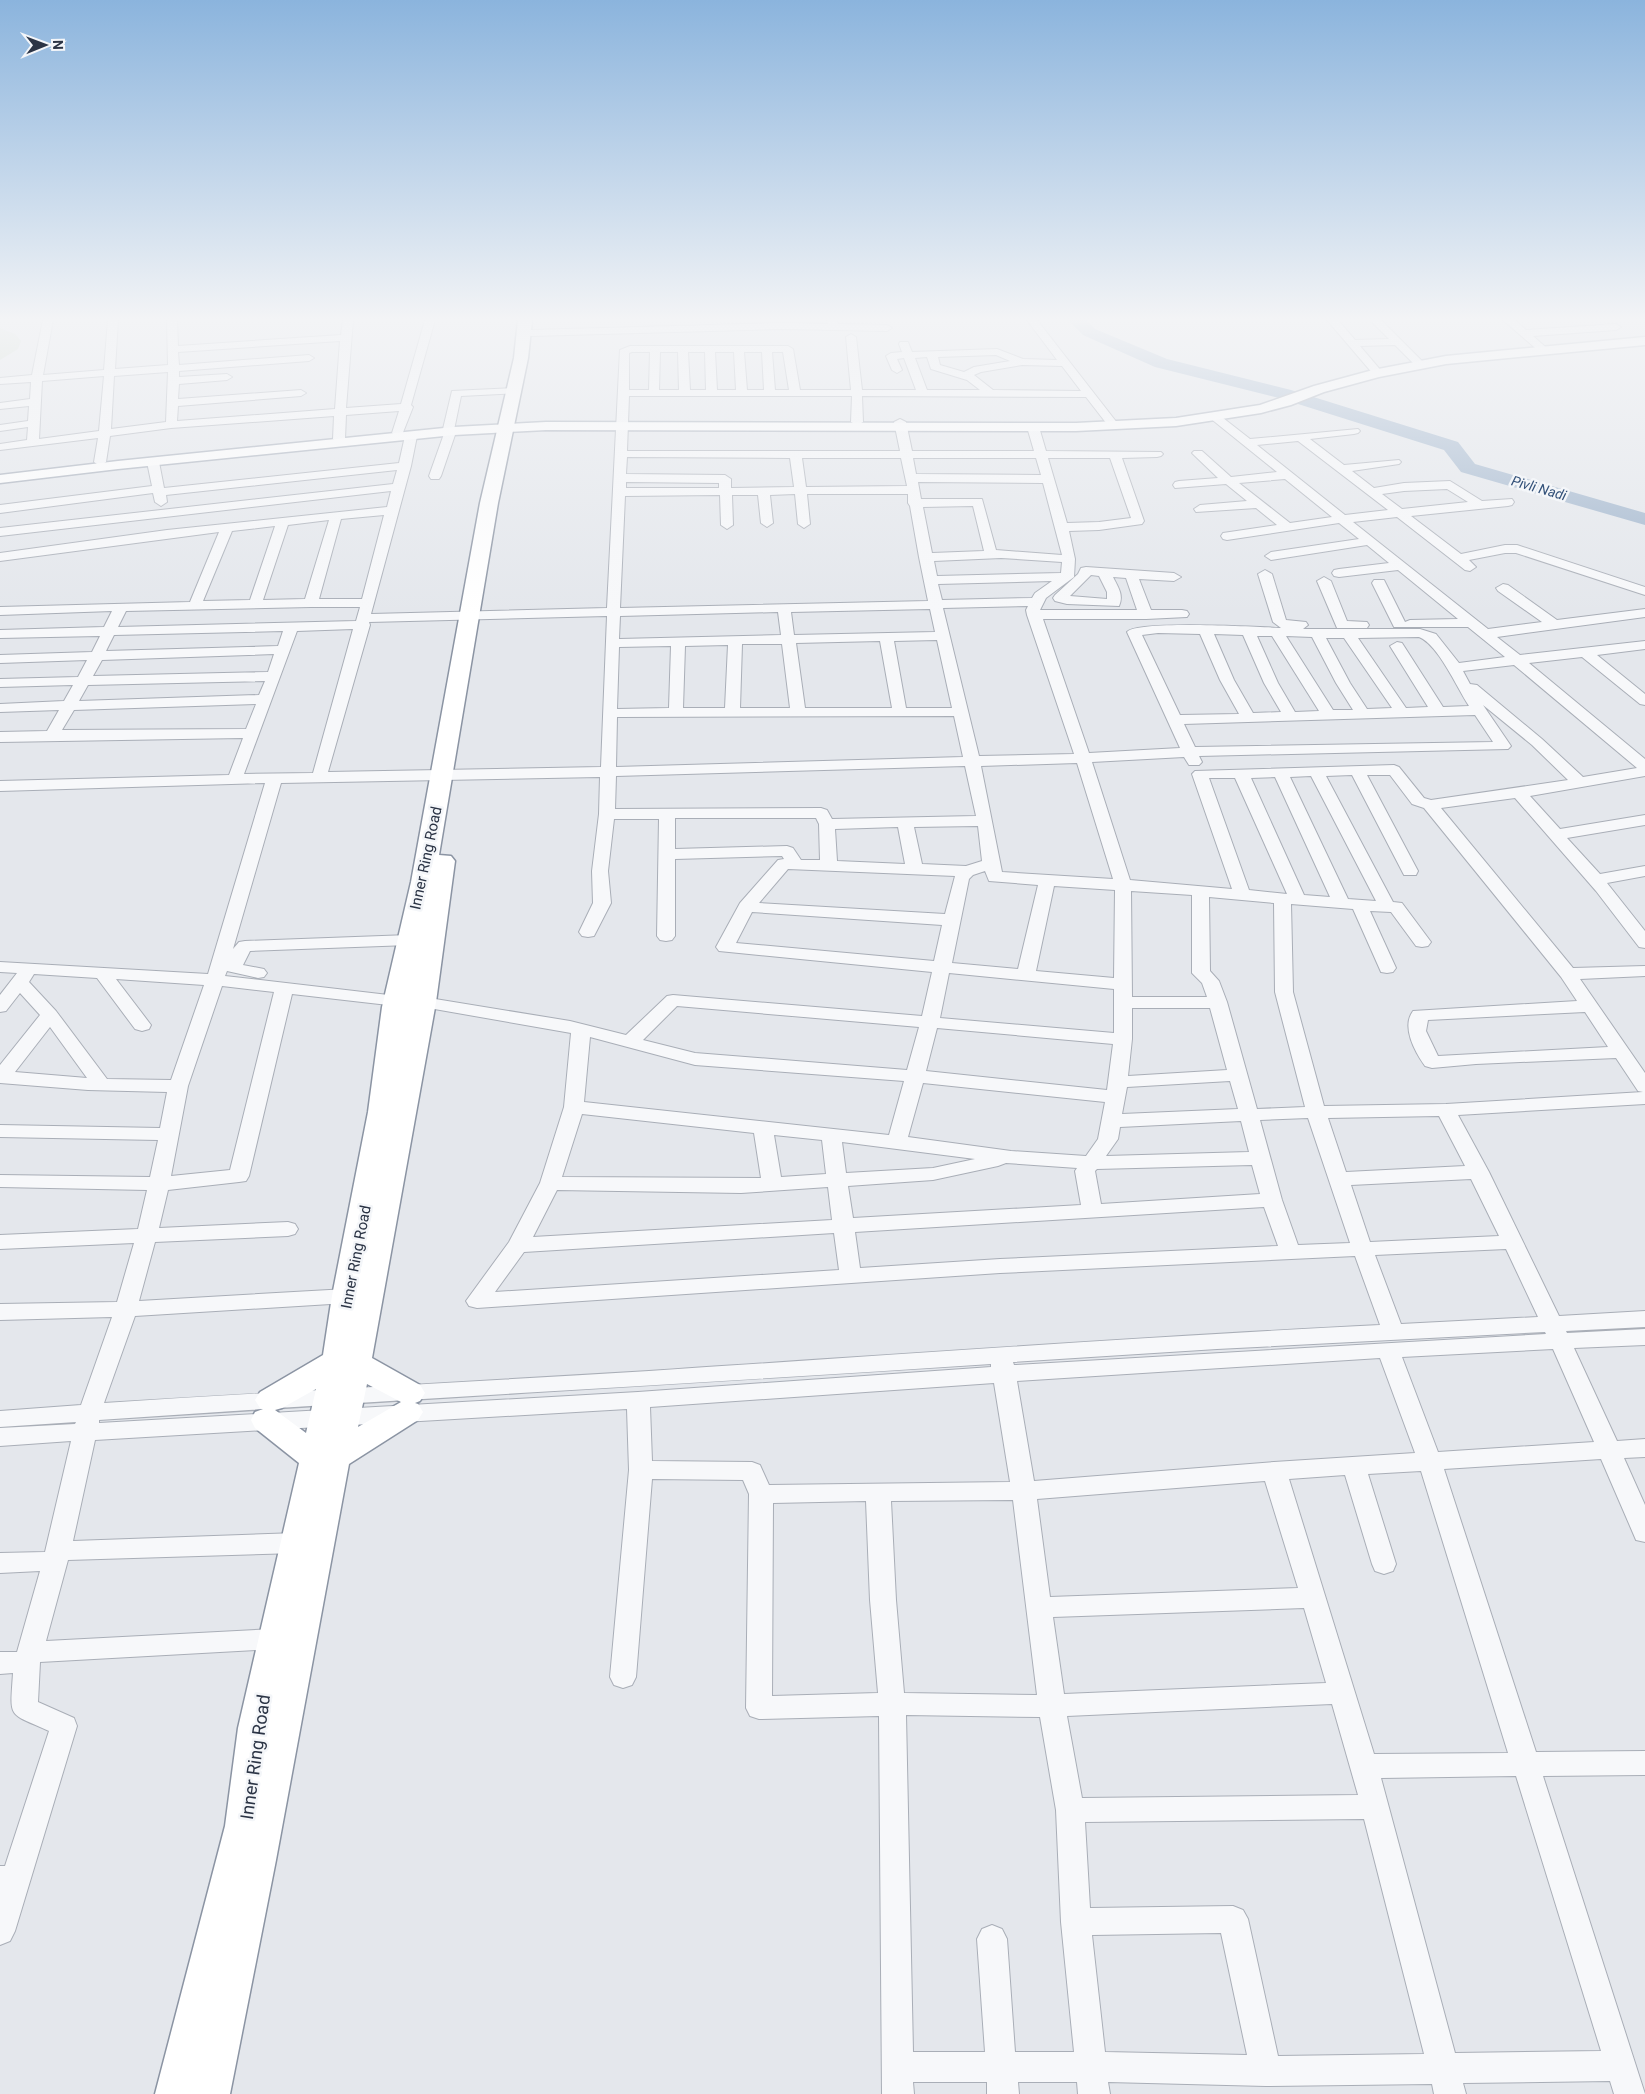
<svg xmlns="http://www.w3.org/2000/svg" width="1645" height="2094" viewBox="0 0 1645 2094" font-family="Roboto,sans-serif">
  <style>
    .green { fill: #c9d6c5 }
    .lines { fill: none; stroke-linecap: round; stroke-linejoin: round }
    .river { fill: #9fb4cc; fill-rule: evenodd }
    .minor-casing { stroke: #a9aeb7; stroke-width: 2 }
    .major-casing { stroke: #a3abb8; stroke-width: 3 }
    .highway-casing { stroke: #8b94a3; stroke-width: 3 }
    .minor { fill: #f7f8fa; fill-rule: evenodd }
    .major { fill: #fff; fill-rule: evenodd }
    .highway { fill: #fff; fill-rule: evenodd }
    .labels { text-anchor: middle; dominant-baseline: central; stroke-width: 5; stroke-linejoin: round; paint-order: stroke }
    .far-water-label { font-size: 14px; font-style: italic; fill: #34527a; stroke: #f4f6f9 }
    .street-label { font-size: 15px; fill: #2b3445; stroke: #f4f6f9 }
    .near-street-label { font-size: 18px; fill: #2b3445; stroke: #f4f6f9 }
  </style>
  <rect width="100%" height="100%" fill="#e4e7ec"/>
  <!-- green -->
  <path class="green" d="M 0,328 L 15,334 L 21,341 L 18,349 L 0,360 Z"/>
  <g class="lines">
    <!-- river -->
    <path class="river" d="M 1068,320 L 1086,320 L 1095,329 L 1167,359 L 1291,390 L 1458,442 L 1475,464 L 1645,513 L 1645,525 L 1461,472 L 1444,450 L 1279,398 L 1155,367 L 1083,335 Z"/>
    <!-- minor casing -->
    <g class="minor-casing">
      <path id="minor" d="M 43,320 L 53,320 L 43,375 L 104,370 L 108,320 L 118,320 L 115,369 L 168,365 L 167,320 L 177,320 L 178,346 L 341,335 L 343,320 L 353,320 L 346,408 L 401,404 L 425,320 L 435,320 L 411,405 L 413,407 L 402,435 L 398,436 L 392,433 L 399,411 L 346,415 L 345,439 L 339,442 L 333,439 L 334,416 L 171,428 L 110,436 L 106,462 L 100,466 L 94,462 L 98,438 L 0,450 L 0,444 L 27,440 L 28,427 L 0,431 L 0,425 L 28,421 L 29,406 L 0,409 L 0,403 L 30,399 L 31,382 L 0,384 L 0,378 L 32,375 ZM 340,341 L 335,409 L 177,421 L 178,406 L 301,396 L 306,393 L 301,390 L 178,399 L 179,384 L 227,380 L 232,377 L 227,374 L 179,377 L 179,371 L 309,361 L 314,358 L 309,355 L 179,365 L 178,352 ZM 168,372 L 166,422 L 111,429 L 114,376 ZM 104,376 L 99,431 L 39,439 L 42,381 Z
        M 827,320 L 837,320 L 838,324 L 887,325 L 892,328 L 887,331 L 783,329 L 531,336 L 526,333 L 531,330 L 783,323 L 828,324 Z
        M 1027,320 L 1037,320 L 1118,424 L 1120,426 L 1118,428 L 1110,428 L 1086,397 L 862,396 L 863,422 L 857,425 L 851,422 L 852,396 L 629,396 L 627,451 L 900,451 L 894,422 L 900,419 L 906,422 L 912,451 L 1034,451 L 1027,427 L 1033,424 L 1039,427 L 1046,451 L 1161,452 L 1163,454 L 1161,456 L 1157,457 L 1122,458 L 1144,521 L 1142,524 L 1099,530 L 1069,531 L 1075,559 L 1074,577 L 1046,598 L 1040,610 L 1137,610 L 1126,578 L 1113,577 C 1118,587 1124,595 1119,606 L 1067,604 L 1055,601 L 1053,598 L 1055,595 L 1078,574 L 1081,568 L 1086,567 L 1174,573 L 1181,577 L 1174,581 L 1139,579 L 1151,610 L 1182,610 L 1187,611 L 1189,614 L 1187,617 L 1146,619 L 1043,619 L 1089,753 L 1180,748 L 1127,632 C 1137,620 1258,627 1281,628 L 1273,622 L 1258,574 L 1265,570 L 1272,574 L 1286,620 L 1306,622 L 1308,625 L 1303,629 L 1420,629 L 1436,634 L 1459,663 L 1505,657 L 1468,627 L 1394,627 L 1372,583 L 1374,580 L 1384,580 L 1405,622 L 1410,620 L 1458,619 L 1398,570 L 1339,577 L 1334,576 L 1332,573 L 1334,570 L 1339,569 L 1389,563 L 1367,545 L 1271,560 L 1265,556 L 1271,552 L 1359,539 L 1339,523 L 1227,540 L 1223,539 L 1221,536 L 1223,533 L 1277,525 L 1256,508 L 1196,512 L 1194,509 L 1200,505 L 1247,501 L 1226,484 L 1175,488 L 1173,485 L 1175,482 L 1179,481 L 1218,478 L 1194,455 L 1192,453 L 1194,451 L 1202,451 L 1231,477 L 1277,472 L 1210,418 L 1208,416 L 1210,414 L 1218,414 L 1250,439 L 1358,429 L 1360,431 L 1358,433 L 1354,434 L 1310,439 L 1344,465 L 1399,460 L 1401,462 L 1399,464 L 1352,471 L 1374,488 L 1404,483 L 1450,481 L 1482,501 L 1512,499 L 1514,502 L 1512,505 L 1508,506 L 1411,516 L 1461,554 L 1505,545 L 1517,545 L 1645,587 L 1645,595 L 1516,553 L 1505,553 L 1469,560 L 1476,567 L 1470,571 L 1465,570 L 1397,517 L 1353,522 L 1488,629 L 1542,622 L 1498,591 L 1496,588 L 1503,584 L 1508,585 L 1557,620 L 1645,609 L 1645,617 L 1497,637 L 1520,655 L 1645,641 L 1645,649 L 1597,655 L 1645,694 L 1645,705 L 1640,704 L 1582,657 L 1529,663 L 1645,759 L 1645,776 L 1530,796 L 1560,829 L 1645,815 L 1645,825 L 1567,838 L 1600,874 L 1645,866 L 1645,876 L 1607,883 L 1645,931 L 1645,948 L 1639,947 L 1596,891 L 1515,798 L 1441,808 L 1573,968 L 1645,966 L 1645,976 L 1580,979 L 1645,1073 L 1645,1104 L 1458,1115 L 1489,1172 L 1559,1316 L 1645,1311 L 1645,1327 L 1566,1331 L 1567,1333 L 1645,1329 L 1645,1345 L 1574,1348 L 1617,1441 L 1645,1439 L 1645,1457 L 1624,1458 L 1645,1505 L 1645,1542 L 1636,1540 L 1633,1533 L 1601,1459 L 1444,1469 L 1536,1752 L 1645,1751 L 1645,1775 L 1543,1776 L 1645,2094 L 1614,2094 L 1610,2081 L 1463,2083 L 1466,2094 L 1434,2094 L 1432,2084 L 1266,2086 L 1108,2082 L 1110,2094 L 1078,2094 L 1077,2082 L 1018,2082 L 1019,2094 L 987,2094 L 987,2082 L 913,2082 L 914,2094 L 882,2094 L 879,1716 L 759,1719 L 750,1716 L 746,1708 L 749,1494 L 743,1480 L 652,1479 L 636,1677 L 632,1685 L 623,1688 L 614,1685 L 610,1677 L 629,1470 L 627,1409 L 95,1440 L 73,1541 L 297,1533 L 306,1536 L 309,1543 L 306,1550 L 297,1553 L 68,1560 L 46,1641 L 275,1629 L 284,1632 L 288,1639 L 284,1646 L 275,1649 L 40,1662 L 38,1702 L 74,1718 L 77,1726 L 15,1931 L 10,1941 L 0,1945 L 0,1866 L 5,1866 L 49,1731 C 7,1712 10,1720 13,1673 L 0,1674 L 0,1652 L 17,1652 L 40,1571 L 0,1573 L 0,1553 L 45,1552 L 71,1441 L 0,1446 L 0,1428 L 75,1424 L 76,1422 L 0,1427 L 0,1411 L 81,1405 L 112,1317 L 0,1320 L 0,1304 L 117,1302 L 134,1243 L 0,1249 L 0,1235 L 138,1229 L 147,1190 L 0,1187 L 0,1175 L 150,1177 L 158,1140 L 0,1137 L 0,1125 L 160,1128 L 167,1092 L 88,1090 L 0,1083 L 0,1065 L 40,1015 L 20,993 L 6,1011 L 0,1012 L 0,995 L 17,973 L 0,972 L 0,962 L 208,974 L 265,783 L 0,791 L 0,781 L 229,775 L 243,738 L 0,742 L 0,732 L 47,731 L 59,710 L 0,712 L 0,704 L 64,701 L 73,685 L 0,687 L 0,679 L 78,677 L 87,660 L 0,663 L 0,655 L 92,652 L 100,636 L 0,638 L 0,630 L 104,627 L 112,611 L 0,615 L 0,607 L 190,602 L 219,532 L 0,561 L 0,553 L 167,530 L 387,507 L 391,491 L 0,536 L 0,528 L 393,484 L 397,470 L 166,495 L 167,502 L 161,506 L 155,502 L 153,493 L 0,513 L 0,505 L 152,486 L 147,462 L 153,458 L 159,462 L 164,488 L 399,463 L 405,436 L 411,433 L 417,436 L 411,466 L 371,614 L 607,608 L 620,350 L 630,346 L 788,346 L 793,349 L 800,390 L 851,390 L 846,337 L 851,334 L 856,337 L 862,390 L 916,390 L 904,358 L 897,359 L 902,370 L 897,373 L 892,370 L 886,356 L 891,353 L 902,352 L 899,344 L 900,342 L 908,342 L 912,352 L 997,349 L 1023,359 L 1057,360 ZM 632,352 L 650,352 L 649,390 L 629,390 L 629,353 ZM 660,352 L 678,352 L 679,390 L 659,390 ZM 688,352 L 705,352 L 706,390 L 690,390 ZM 715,352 L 734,352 L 736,390 L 717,390 ZM 744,352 L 762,352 L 764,390 L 747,390 ZM 772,352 L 783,352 L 789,390 L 775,390 ZM 996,355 L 1010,361 L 974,367 L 964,372 L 940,365 L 938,357 ZM 927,357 L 931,369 L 967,380 L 980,390 L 927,390 L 915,358 ZM 1022,365 L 1062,366 L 1081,391 L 993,390 L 974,375 L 981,372 ZM 1298,441 L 1388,510 L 1345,515 L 1257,445 ZM 627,457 L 790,458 L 794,487 L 731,488 L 731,479 L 725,475 L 626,474 ZM 802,458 L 901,458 L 907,486 L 806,487 ZM 913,458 L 1036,458 L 1041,475 L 916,474 ZM 1048,458 L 1110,458 L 1131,518 L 1099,522 L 1067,523 ZM 1285,479 L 1332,517 L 1290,523 L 1239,483 ZM 626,482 L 719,483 L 719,488 L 626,488 ZM 918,482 L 1043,483 L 1062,555 L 996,550 L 982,499 L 921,499 ZM 1447,489 L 1468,502 L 1402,509 L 1382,494 L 1404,491 ZM 795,494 L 798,524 L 804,528 L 810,524 L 807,494 L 908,494 L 908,503 L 910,506 L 919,557 L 928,601 L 620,608 L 625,496 L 720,495 L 721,525 L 727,529 L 733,525 L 732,495 L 758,495 L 761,523 L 767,527 L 773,523 L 770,495 ZM 973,506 L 984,551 L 932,553 L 923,507 ZM 384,515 L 362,599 L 319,599 L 341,519 ZM 329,520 L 305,599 L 263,600 L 288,525 ZM 275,526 L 250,600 L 203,601 L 232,531 ZM 1001,558 L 1062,562 L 1061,573 L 937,576 L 934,561 ZM 1091,575 L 1099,576 L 1107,592 L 1107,599 L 1070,596 ZM 1052,581 L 1035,593 L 1032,598 L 942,600 L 938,584 ZM 1028,606 L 1026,610 L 1027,615 L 1074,754 L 979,756 L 943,608 ZM 311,607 L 360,607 L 356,621 L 118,627 L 126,611 ZM 930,609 L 935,632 L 794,635 L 791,612 ZM 778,612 L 781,635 L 619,639 L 620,616 ZM 607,616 L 601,767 L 328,772 L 370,625 L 369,622 ZM 353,629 L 313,773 L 244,774 L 297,631 ZM 283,631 L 278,646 L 106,651 L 114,635 ZM 1158,633 L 1200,634 L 1220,680 L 1239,714 L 1180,715 L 1142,635 ZM 1214,634 L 1243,635 L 1264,683 L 1281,712 L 1253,713 L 1234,680 ZM 1257,636 L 1272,636 L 1319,711 L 1295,712 L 1278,683 ZM 1286,636 L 1312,637 L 1336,683 L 1353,710 L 1333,710 ZM 1419,637 C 1438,644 1457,688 1469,706 L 1443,707 L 1402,643 L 1397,642 L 1390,646 L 1428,707 L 1406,708 L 1358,638 ZM 1326,638 L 1344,638 L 1392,708 L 1367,709 L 1350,683 ZM 937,640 L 952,708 L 906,708 L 894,641 ZM 880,641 L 892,708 L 805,708 L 796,643 ZM 742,644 L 782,644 L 790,708 L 740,708 ZM 728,645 L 725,708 L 683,708 L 685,646 ZM 671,646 L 669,708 L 617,709 L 619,647 ZM 274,654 L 268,672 L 93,676 L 102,660 ZM 1514,665 L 1637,768 L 1583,777 L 1542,739 L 1477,685 L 1470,684 L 1463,671 ZM 265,681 L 259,695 L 79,701 L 88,685 ZM 256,704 L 246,729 L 62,730 L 74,710 ZM 1483,705 L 1532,745 L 1568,780 L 1431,800 L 1424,798 L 1399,767 L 1394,765 L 1195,771 L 1192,774 L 1232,889 L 1130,880 L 1092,762 L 1184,757 L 1189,765 L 1199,765 L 1202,762 L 1199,756 L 1508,749 L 1511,746 ZM 1475,715 L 1493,742 L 1195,747 L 1184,724 ZM 954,716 L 963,757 L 616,767 L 617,717 ZM 1077,763 L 1113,879 L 1002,872 L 981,766 ZM 965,766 L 976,816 L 832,819 L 827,810 L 821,808 L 615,809 L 616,776 ZM 1352,775 L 1404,875 L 1416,875 L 1418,871 L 1367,775 L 1390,775 L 1412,804 L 1424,808 L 1561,977 L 1577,1001 L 1413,1011 C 1401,1027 1415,1052 1425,1066 L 1432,1068 L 1476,1064 L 1616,1058 L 1638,1091 L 1643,1092 L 1446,1104 L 1324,1106 L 1293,992 L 1291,904 L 1353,909 L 1381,972 L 1387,973 L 1393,972 L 1396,968 L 1370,911 L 1391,912 L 1416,946 L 1422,947 L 1428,946 L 1431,942 L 1402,903 L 1393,902 L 1326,776 ZM 1311,776 L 1376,901 L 1348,899 L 1290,777 ZM 600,777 L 599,814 L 592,871 L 593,903 L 579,932 L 582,936 L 588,937 L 594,936 L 611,903 L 608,871 L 614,819 L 659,819 L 657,936 L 660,940 L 666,941 L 672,940 L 675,936 L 675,859 L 782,856 L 784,859 L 778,860 L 740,903 L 716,947 L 719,951 L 932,972 L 922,1016 L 673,995 L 667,996 L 626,1035 L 570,1021 L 423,997 L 417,998 L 414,1002 L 417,1006 L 423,1007 L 571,1033 L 564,1107 L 540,1183 L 509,1242 L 466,1301 L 469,1306 L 477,1308 L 1000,1273 L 1355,1256 L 1380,1325 C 1136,1337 893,1355 649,1371 C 468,1382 286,1391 104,1403 L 135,1316 L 347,1303 L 355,1301 L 358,1296 L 355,1291 L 347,1289 L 139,1301 L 155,1242 L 288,1236 L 295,1234 L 298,1229 L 295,1224 L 288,1222 L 159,1228 L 168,1190 L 239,1182 L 246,1181 L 249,1176 L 292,994 L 397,1006 L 403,1005 L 406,1001 L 403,997 L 397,996 L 225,976 L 227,971 L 258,978 L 264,977 L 267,973 L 264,969 L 243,965 L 250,951 L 409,945 L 415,944 L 418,940 L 415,936 L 409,935 L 245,941 L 239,942 L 233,949 L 281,783 ZM 1275,777 L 1330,897 L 1304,895 L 1251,778 ZM 1209,778 L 1235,778 L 1287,894 L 1249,890 ZM 675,818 L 816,818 L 819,824 L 820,860 L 801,860 L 793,848 L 787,846 L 675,849 ZM 978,826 L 982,861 L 966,866 L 922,864 L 914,827 ZM 898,827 L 905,864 L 837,861 L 835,829 ZM 788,869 L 955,876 L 945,914 L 759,903 ZM 985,871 L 989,881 L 1038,885 L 1018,969 L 952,963 L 969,879 L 973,875 ZM 1054,886 L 1115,890 L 1114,978 L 1036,971 ZM 1131,891 L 1192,895 L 1192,973 L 1202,983 L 1207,997 L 1132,997 ZM 1209,897 L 1274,903 L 1275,992 L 1305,1107 L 1257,1109 L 1227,1002 L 1219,981 L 1210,971 ZM 752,912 L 942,925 L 934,961 L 736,943 ZM 949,973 L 1114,989 L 1114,1033 L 940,1018 ZM 34,974 L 97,978 L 135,1029 L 142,1031 L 149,1029 L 151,1025 L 116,979 L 204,985 L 171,1080 L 107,1079 L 56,1011 L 29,982 ZM 222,986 L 274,992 L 230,1170 L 171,1176 L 188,1086 ZM 677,1006 L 919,1027 L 907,1070 L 695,1053 L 643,1040 ZM 1132,1008 L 1210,1008 L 1227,1070 L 1128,1076 L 1132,1039 ZM 1585,1012 L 1608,1047 L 1438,1056 L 1426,1031 L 1428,1020 ZM 50,1027 L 87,1078 L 15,1072 ZM 937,1028 L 1113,1044 L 1107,1090 L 926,1071 ZM 590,1037 L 695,1065 L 904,1081 L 889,1135 L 584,1102 ZM 1230,1081 L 1238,1109 L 1122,1114 L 1127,1087 ZM 923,1083 L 1105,1102 L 1098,1139 L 1086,1156 L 1011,1151 L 908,1137 ZM 582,1114 L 754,1133 L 761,1178 L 562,1177 ZM 1439,1116 L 1465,1166 L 1346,1172 L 1328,1118 ZM 1308,1118 L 1350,1243 L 1298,1245 L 1282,1200 L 1260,1120 ZM 1241,1121 L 1249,1152 L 1106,1156 L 1118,1139 L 1120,1127 ZM 774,1135 L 822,1140 L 826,1174 L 781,1177 ZM 842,1142 L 975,1159 L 933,1168 L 846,1173 ZM 1006,1163 L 1077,1168 L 1075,1171 L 1081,1205 L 853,1218 L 848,1186 L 933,1180 L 998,1166 ZM 1252,1165 L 1260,1194 L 1101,1204 L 1095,1171 L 1097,1169 ZM 1471,1179 L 1499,1236 L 1370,1242 L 1351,1185 ZM 828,1187 L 832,1220 L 533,1237 L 557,1190 L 741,1193 ZM 1264,1207 L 1278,1246 L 1000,1259 L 860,1268 L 855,1232 ZM 834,1233 L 839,1270 L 495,1292 L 524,1252 ZM 1506,1249 L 1538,1317 L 1401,1324 L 1375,1255 ZM 1545,1332 L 1546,1334 L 1014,1365 L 1013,1362 L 1217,1349 ZM 1553,1349 L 1594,1442 L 1438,1452 L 1402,1357 ZM 1380,1358 L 1415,1453 L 1274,1462 L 1034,1481 L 1017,1381 ZM 991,1364 L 991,1367 L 638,1392 L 99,1423 L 99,1420 C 396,1399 694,1384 991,1364 ZM 994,1383 L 1010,1482 L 769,1485 L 760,1465 L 752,1462 L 652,1461 L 650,1407 ZM 1421,1471 L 1508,1753 L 1374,1754 L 1289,1479 L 1345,1475 L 1372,1564 L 1375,1571 L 1384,1574 L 1393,1571 L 1396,1564 L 1368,1474 ZM 1265,1481 L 1298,1588 L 1050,1597 L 1037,1499 ZM 1013,1500 L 1037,1695 L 904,1693 L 896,1600 L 891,1501 ZM 866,1501 L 870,1600 L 878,1693 L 772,1696 L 773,1503 ZM 1304,1608 L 1326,1683 L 1064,1694 L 1053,1617 ZM 1332,1704 L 1358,1795 L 1082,1798 L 1067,1716 ZM 906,1715 L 1040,1717 L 1056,1810 L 1061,1922 L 1074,2052 L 1015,2052 L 1007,1939 L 1002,1929 L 992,1925 L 982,1929 L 977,1939 L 985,2052 L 913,2052 ZM 1516,1776 L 1601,2051 L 1455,2053 L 1381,1778 ZM 1364,1819 L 1424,2054 L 1278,2056 L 1248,1919 L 1243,1910 L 1233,1906 L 1090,1908 L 1085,1822 ZM 1221,1933 L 1247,2055 L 1105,2052 L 1092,1935 Z
        M 1327,320 L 1338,320 L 1355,340 L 1389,339 L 1370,320 L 1381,320 L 1426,365 L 1421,368 L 1417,367 L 1395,345 L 1360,346 L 1383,373 L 1378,376 L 1374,375 Z
        M 1503,320 L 1515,320 L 1526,330 L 1616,324 L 1621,327 L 1616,330 L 1533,336 L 1550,351 L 1545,354 L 1541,353 Z
        M 514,388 L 518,389 L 519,391 L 518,393 L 461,396 L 454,430 L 456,432 L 441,476 L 439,479 L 431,479 L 429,476 L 445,431 L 443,429 L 452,391 Z
        M 1324,577 L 1331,581 L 1347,621 L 1367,622 L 1369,625 L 1367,628 L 1337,628 L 1317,581 Z"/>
    </g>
    <!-- major casing -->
    <g class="major-casing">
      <path id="major" d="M 1645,337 L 1645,345 L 1446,364 L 1379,377 L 1324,392 L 1291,405 L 1261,413 L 1176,426 L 1076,431 L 546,430 L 454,435 L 118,469 L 0,483 L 0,475 L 118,461 L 454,427 L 546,422 L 1076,423 L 1176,418 L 1260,405 L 1314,386 L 1373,370 L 1446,356 Z"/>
    </g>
    <!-- highway casing -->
    <g class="highway-casing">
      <path id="highway" d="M 518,320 L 532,320 L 528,358 L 498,503 L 439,855 L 451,856 L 455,861 L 436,1002 L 372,1358 L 420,1385 L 425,1393 L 420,1401 L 415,1403 L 418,1404 L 423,1412 L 418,1420 L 349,1464 L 276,1860 L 230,2094 L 155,2094 L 225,1826 L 238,1728 L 299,1463 L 255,1428 L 251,1420 L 255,1412 L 263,1409 L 260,1408 L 255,1400 L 260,1392 L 323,1355 L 332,1296 L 368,1112 L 382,1007 L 411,882 L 480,503 L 514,358 ZM 367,1384 L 401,1402 L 358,1427 ZM 316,1389 L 306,1433 L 275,1410 L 282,1408 Z"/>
    </g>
    <!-- minor -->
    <use href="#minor" class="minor"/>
    <!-- major -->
    <use href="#major" class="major"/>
    <!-- highway -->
    <use href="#highway" class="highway"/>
  </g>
  <!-- sky -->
  <linearGradient id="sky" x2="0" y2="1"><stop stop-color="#8bb4dd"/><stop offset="0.52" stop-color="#f3f4f6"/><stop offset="1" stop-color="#f3f4f6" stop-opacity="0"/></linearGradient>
  <rect width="1645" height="614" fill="url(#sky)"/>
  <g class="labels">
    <!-- far-water labels -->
    <g class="far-water-label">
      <text transform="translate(1539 488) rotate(16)">Pivli Nadi</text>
    </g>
    <!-- street labels -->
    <g class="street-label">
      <text transform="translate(426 858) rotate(-78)">Inner Ring Road</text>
      <text transform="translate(356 1257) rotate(-79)">Inner Ring Road</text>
    </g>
    <!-- near-street labels -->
    <g class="near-street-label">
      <text transform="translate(255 1757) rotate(-82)">Inner Ring Road</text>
    </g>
  </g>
  <!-- north arrow -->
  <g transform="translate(45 45) rotate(89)" stroke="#f4f6f9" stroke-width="4" paint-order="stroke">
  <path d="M0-4L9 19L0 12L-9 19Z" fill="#2b3445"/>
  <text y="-8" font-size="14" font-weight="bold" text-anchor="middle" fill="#2b3445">N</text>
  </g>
</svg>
